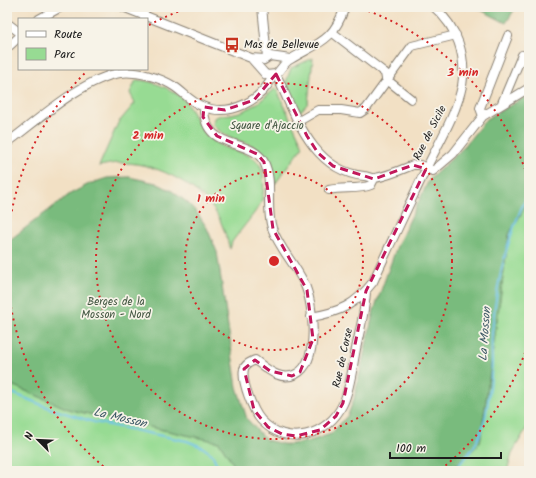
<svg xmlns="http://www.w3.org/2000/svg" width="536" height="478" viewBox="0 0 536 478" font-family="Kalam,sans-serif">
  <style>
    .green { fill: #97db93; stroke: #5a7c58 }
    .forest { fill: #79bb7d; stroke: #4a6c4c }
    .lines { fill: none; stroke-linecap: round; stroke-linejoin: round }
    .stream { stroke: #6ec3ea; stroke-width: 2 }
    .street-casing { stroke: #877e70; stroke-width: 10 }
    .street { stroke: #fff; stroke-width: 8 }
    .marked { fill: none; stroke: #c2185b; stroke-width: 3; stroke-dasharray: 8 5; stroke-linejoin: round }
    .ring { fill: none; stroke: #d62828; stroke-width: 2; stroke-dasharray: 2 4 }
    .labels { text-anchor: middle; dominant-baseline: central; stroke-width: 3.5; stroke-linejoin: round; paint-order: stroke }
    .poi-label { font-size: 11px; fill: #1c1c1c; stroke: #f7f3e8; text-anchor: start }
    .park-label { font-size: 11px; fill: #415540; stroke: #f7f3e8 }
    .street-label { font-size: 11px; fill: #1c1c1c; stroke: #f7f3e8 }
    .water-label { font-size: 12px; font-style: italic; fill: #395664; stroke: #f7f3e8 }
    .centre { fill: #d62828; stroke: #f7f3e8; stroke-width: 2 }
    .ring-label { font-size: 12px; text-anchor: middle; font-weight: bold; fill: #d62828; stroke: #f7f3e8; stroke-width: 3.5; stroke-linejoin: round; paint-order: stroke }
  </style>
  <rect width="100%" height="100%" fill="#f7f3e8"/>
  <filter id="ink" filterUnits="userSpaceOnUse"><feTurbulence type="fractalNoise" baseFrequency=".025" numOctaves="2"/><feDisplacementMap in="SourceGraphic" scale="8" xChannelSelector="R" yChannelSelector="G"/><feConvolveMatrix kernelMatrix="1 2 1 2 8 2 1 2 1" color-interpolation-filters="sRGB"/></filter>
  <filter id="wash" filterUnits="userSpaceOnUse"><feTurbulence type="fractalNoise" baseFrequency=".012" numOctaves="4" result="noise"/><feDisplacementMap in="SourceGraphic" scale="16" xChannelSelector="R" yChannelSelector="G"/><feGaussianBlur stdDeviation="0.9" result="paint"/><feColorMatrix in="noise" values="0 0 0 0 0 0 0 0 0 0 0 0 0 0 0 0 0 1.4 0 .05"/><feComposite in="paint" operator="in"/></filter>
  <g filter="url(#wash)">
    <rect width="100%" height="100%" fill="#f2e0c4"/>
    <!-- green -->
    <path class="green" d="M 313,58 L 308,103 L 300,112 L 286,82 L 291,68 Z
      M 136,80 C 152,80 177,90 187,104 C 200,124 200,135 224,147 C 241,154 260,153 263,175 C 264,183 264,193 262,200 C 260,208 238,233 232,242 L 230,249 C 227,239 224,229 220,220 C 205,188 158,163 124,163 C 116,162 107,165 99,166 L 118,123 L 135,103 L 130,93 Z
      M 276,88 L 303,146 L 275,184 C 270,133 240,152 213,125 L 214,118 C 221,114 228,115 236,113 C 251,110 264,98 276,88 Z
      M 529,201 L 529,424 L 512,453 L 507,471 L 450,471 L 480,443 L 509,234 Z
      M 7,383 L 71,410 L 219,442 L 238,471 L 7,471 Z"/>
    <!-- forest -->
    <path class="forest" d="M 475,7 L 516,7 L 506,23 Z
      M 529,95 L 529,201 L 509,234 L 480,443 L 450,471 L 238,471 L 219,442 L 71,410 L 7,383 L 7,242 L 70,194 L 89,184 L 107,178 L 129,177 L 156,183 L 172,191 L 188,203 L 198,214 L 207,228 L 217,252 L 237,387 L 247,419 L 266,440 L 287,445 L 310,441 L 331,434 L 348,415 L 354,399 L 374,310 L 397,246 L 429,180 L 463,148 L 486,119 Z"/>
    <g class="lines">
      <!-- stream -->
      <path class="stream" d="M 7,391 L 52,409 L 94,422 L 187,441 L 202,447 L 212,454 L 220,471
        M 453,471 C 461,462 470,454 476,443 C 487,424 491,385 492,363 C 492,353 491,343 492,332 C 496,285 507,235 529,192"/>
    </g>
  </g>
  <g filter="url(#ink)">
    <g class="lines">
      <!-- street casing -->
      <g class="street-casing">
        <path id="street" d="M 123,7 L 251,58 L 264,59
          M 262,7 L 267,57
          M 39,19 L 61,7
          M 7,23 L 19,32
          M 333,33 L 385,73 L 386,79 L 411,99
          M 7,48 L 19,37
          M 251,58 L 266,75 L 276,74 C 281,70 284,62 291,59 C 320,42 333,41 345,7
          M 264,60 L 270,56 L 290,59
          M 276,74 C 295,114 312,171 364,176 C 367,176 372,179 375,178 C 388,176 401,170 413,165 L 420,165 L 433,171 L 453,154 L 483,116 L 529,88
          M 502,103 L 522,55
          M 204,107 C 203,152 251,137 264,162 C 274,182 265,207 272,228 C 279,248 295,264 304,283 C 314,303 320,362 296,374 C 281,382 267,369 255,360 C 251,362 245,364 244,369 C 241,381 253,411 261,420 C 287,448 328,436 343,404 C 350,389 352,371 355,354 C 359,333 365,313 366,291
          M 483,116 L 480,108 L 508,36
          M 299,121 L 318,110 L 341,110 L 360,113 L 366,109 L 412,46 L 456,35
          M 7,143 C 37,121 82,79 120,73 C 137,71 160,77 175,87 C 184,93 191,102 202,106 C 229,118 261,101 273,76
          M 329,190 C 343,187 359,190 371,185 L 374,179
          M 311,317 C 340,312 355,305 373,282 C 390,244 408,207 426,169 C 439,142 456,115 462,86 C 467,55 457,27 434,7"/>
      </g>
      <!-- street -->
      <use href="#street" class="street"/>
    </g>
  </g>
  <!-- marked area -->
  <path class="marked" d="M 276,74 L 307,136 L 318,153 L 333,166 L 374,179 L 413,165 L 426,169 L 366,291 L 343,403 L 336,416 L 320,430 L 296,436 L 282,434 L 268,427 L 254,410 L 244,369 L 255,360 L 270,371 L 292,376 L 300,372 L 313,339 L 307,290 L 273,229 L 264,162 L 257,154 L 217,136 L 203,117 L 204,107 L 225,110 L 254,100 Z"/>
  <!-- distance rings -->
  <g class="ring">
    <circle cx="274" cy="261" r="89"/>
    <circle cx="274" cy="261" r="178"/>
    <path d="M529 341A267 267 0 0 1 440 470M108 470A267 267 0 0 1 7 263M7 259A267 267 0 0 1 87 71M149 25A267 267 0 0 1 191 7M357 7A267 267 0 0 1 529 181"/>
  </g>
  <!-- icons -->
  <defs>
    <g id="bus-bare" transform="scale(1.2)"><path d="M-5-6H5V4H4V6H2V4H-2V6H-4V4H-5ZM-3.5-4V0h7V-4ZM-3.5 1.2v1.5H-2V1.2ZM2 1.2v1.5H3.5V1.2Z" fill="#c8321e" stroke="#f7f3e8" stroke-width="2.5" paint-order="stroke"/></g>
  </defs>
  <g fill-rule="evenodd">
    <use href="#bus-bare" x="232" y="45"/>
  </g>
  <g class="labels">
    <!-- poi labels -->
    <g class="poi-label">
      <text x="244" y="45">Mas de Bellevue</text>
    </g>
    <!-- park labels -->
    <g class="park-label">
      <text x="267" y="126">Square d'Ajaccio</text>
      <text x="116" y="302">Berges de la<tspan x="116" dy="13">Mosson - Nord</tspan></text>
    </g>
    <!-- street labels -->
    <g class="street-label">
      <text transform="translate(430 133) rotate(-63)">Rue de Sicile</text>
      <text transform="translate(343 358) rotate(-78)">Rue de Corse</text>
    </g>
    <!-- water labels -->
    <g class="water-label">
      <text transform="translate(485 334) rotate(-86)">La Mosson</text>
      <text transform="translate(120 418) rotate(13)">La Mosson</text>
    </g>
  </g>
  <circle cx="274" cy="261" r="6" class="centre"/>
  <g class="ring-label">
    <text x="463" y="76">3 min</text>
    <text x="148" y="139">2 min</text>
    <text x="211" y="202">1 min</text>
  </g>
  <!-- margin -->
  <rect width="536" height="478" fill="none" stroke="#f7f3e8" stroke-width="24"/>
  <!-- legend -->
  <rect x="18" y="18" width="130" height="52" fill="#f7f3e8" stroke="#9f9d96"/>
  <rect x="26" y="31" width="20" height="6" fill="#ffffff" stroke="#9f9d96"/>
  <text x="54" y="38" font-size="12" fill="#1c1c1c">Route</text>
  <rect x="26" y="48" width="20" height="12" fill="#97db93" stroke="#9f9d96"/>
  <text x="54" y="58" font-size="12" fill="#1c1c1c">Parc</text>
  <!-- north arrow -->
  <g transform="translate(38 440) rotate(294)" stroke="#f7f3e8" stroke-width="3" paint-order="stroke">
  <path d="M0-3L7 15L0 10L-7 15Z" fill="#1c1c1c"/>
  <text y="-6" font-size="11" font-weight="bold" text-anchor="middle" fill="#1c1c1c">N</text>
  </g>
  <!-- scale -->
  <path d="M390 452v6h111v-6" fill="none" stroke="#1c1c1c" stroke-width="2"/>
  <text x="396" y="452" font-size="12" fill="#1c1c1c" stroke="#f7f3e8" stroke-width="3" paint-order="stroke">100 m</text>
</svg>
